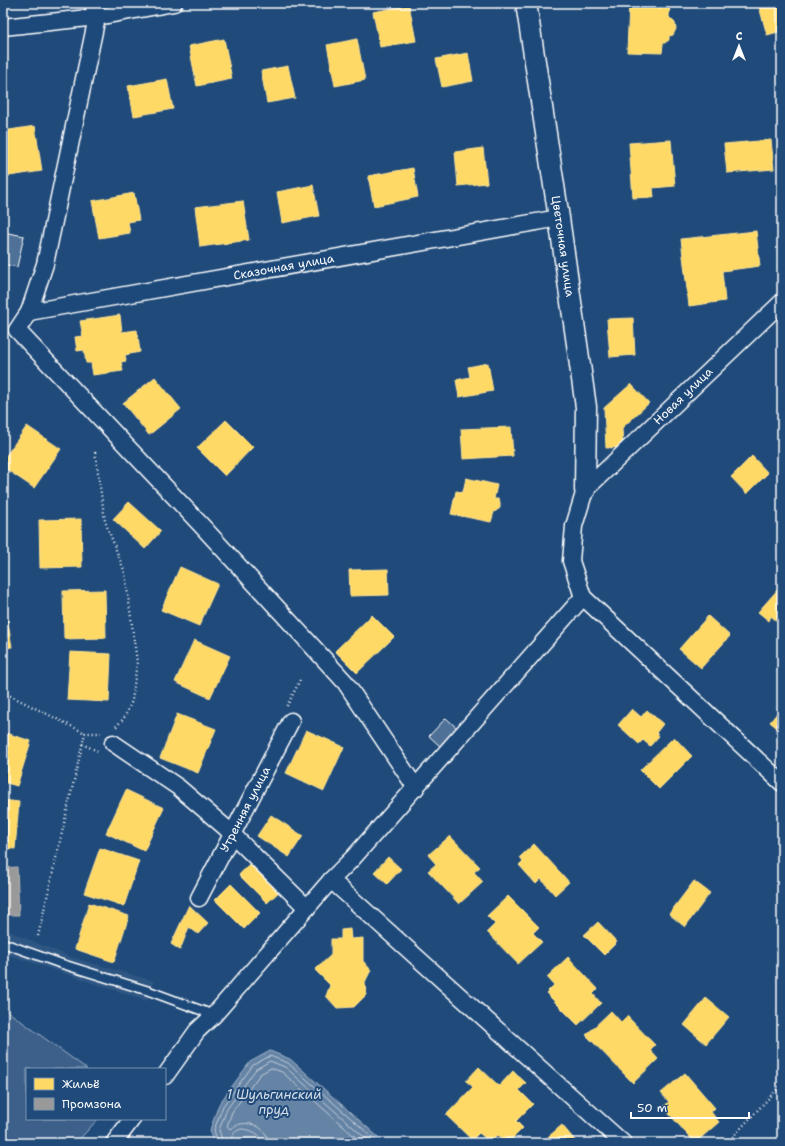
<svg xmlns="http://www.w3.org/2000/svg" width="785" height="1146" viewBox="0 0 785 1146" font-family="'Shantell Sans',sans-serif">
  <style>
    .built { fill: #2e5683 }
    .green { fill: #3c618b; stroke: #9eb0c5 }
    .water { fill: #6583a4; stroke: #a3b5c8 }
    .homes { fill: #ffd966; stroke: #ffe494 }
    .industry { fill: #999; stroke: #b8b8b8 }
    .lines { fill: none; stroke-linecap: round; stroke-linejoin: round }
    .shore { stroke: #c1cddb; stroke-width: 1 }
    .building { fill: #507197; stroke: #fff }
    .service-casing { stroke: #fff; stroke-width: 11 }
    .minor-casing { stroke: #fff; stroke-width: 19 }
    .tertiary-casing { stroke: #fff; stroke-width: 23 }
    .path { stroke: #fff; stroke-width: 2.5; stroke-dasharray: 1 3; stroke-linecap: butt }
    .service { stroke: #1f4a7a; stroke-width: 8 }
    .minor { stroke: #1f4a7a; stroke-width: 16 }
    .tertiary { stroke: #1f4a7a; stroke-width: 20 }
    .labels { text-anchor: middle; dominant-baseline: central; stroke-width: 4; stroke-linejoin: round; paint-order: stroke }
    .street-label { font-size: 12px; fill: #fff; stroke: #1f4a7a }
    .water-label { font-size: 13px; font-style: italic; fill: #d8e0e8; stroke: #1f4a7a }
  </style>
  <rect width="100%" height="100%" fill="#1f4a7a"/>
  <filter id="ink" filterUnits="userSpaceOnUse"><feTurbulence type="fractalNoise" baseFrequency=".025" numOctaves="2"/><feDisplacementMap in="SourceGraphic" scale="8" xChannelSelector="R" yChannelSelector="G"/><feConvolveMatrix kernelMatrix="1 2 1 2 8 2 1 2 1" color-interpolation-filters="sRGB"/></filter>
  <g filter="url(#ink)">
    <!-- built -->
    <path class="built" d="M 3,927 L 13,933 L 71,957 L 154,981 L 147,1001 L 3,953 Z"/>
    <!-- green -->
    <path class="green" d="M 3,1008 L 87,1069 L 27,1069 L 27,1119 L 98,1119 L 76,1143 L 3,1143 Z"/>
    <!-- water -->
    <path class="water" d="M 270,1051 L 290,1059 L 385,1143 L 255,1143 L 254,1141 L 242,1138 L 239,1143 L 214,1143 L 210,1130 L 219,1104 L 250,1062 Z"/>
    <!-- homes -->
    <path class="homes" d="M 629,3 L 670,3 L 669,17 L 675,23 L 676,29 L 673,35 L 669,36 L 669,40 L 663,44 L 662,53 L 627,52 Z
      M 758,3 L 782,3 L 782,31 L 767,35 Z
      M 409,5 L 416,41 L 380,47 L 373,12 Z
      M 224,39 L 232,79 L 197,86 L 189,46 Z
      M 357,39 L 365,80 L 335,86 L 327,45 Z
      M 468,53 L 473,81 L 442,87 L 436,59 Z
      M 288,66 L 295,98 L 267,103 L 261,71 Z
      M 167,79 L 173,109 L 134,116 L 128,86 Z
      M 35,126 L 42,171 L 3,177 L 3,131 Z
      M 671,140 L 675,186 L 653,188 L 654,197 L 633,198 L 629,143 Z
      M 771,140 L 774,169 L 727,173 L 724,144 Z
      M 483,148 L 487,183 L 458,186 L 455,152 Z
      M 413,168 L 418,197 L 374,206 L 368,176 Z
      M 313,185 L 319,216 L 282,223 L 277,192 Z
      M 134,193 L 139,220 L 128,222 L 130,233 L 99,238 L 92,201 Z
      M 243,201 L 249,240 L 200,247 L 195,207 Z
      M 756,231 L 760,266 L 722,271 L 725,301 L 689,306 L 681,239 Z
      M 120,315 L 122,332 L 137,330 L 140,352 L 125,355 L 126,361 L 121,362 L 123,371 L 93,375 L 91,363 L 86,363 L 84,350 L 77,351 L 75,337 L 83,336 L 80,321 Z
      M 633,318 L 635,355 L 610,357 L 607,319 Z
      M 488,363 L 493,391 L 459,397 L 456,380 L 470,377 L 468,367 Z
      M 155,377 L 181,409 L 149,435 L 123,403 Z
      M 631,384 L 649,403 L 622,428 L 623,447 L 606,448 L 604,408 Z
      M 226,420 L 253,447 L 225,476 L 197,448 Z
      M 27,426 L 61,449 L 34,488 L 3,467 L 3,460 Z
      M 511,427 L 513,456 L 463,459 L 461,429 Z
      M 752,456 L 768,473 L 747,494 L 731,477 Z
      M 466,478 L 497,485 L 494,499 L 498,499 L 500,503 L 500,508 L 496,511 L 494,512 L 491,522 L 451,514 L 456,491 L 463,492 Z
      M 129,502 L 161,531 L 145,549 L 113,519 Z
      M 81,519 L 82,567 L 40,568 L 39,520 Z
      M 180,567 L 218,584 L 199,626 L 161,610 Z
      M 388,569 L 389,595 L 350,596 L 349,570 Z
      M 780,587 L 782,588 L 782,624 L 781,625 L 771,616 L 769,621 L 758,612 Z
      M 105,590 L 106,638 L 64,639 L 63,591 Z
      M 3,600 L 4,600 L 12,647 L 3,648 Z
      M 372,615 L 394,637 L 357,673 L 335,651 Z
      M 708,616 L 730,636 L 701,668 L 679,649 Z
      M 194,640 L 230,656 L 210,698 L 175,682 Z
      M 70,652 L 111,654 L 109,702 L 67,700 Z
      M 782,707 L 782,732 L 770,722 Z
      M 632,709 L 641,717 L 647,710 L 663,724 L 656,733 L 659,736 L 650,746 L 643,740 L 639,744 L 618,725 Z
      M 177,714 L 216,729 L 198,773 L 160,758 Z
      M 306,730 L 344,747 L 324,791 L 286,773 Z
      M 3,732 L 31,741 L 17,786 L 3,782 Z
      M 674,737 L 692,756 L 659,789 L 640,770 Z
      M 126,790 L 164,808 L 144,851 L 106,833 Z
      M 3,800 L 19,802 L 15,849 L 3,848 Z
      M 271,815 L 303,836 L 289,857 L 257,836 Z
      M 450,836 L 480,867 L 474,872 L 483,882 L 459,904 L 428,871 L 436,864 L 428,855 Z
      M 534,844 L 569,882 L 555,895 L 541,879 L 536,884 L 519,865 L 523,861 L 520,857 Z
      M 100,848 L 139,861 L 124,906 L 84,893 Z
      M 388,857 L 401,869 L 387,884 L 374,872 Z
      M 254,859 L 283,888 L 267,903 L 239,875 Z
      M 694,881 L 710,893 L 685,927 L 669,914 Z
      M 231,884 L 260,913 L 244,929 L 215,900 Z
      M 508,896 L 539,927 L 533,933 L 542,942 L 518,964 L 487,932 L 495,924 L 487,916 Z
      M 89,903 L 129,916 L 114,962 L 75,949 Z
      M 189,905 L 208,923 L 198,934 L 189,927 L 180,950 L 171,944 Z
      M 598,922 L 617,942 L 604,955 L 584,935 Z
      M 350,929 L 351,939 L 363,938 L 363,961 L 371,970 L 365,982 L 366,995 L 354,1007 L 337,1008 L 326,996 L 330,985 L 315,970 L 331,955 L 331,939 L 341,939 L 341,930 Z
      M 568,957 L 598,989 L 593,994 L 601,1003 L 578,1025 L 546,993 L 554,985 L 547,977 Z
      M 706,998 L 729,1017 L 706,1044 L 684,1025 Z
      M 611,1011 L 621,1022 L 627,1016 L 655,1045 L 650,1050 L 658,1059 L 633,1083 L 586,1035 Z
      M 479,1067 L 499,1086 L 513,1071 L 526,1083 L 519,1090 L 533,1104 L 516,1121 L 523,1128 L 508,1143 L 506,1143 L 497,1135 L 490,1142 L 479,1133 L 472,1140 L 446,1115 L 473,1087 L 466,1081 Z
      M 685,1073 L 715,1108 L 711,1112 L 719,1122 L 695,1143 L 663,1107 L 669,1102 L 661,1093 Z
      M 562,1125 L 577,1143 L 541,1143 Z"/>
    <!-- industry -->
    <path class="industry" d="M 17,867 L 19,915 L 3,915 L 3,868 Z"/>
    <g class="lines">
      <!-- shore -->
      <path class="shore" d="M 218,1143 L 214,1130 L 223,1106 L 253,1065 L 270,1056 L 288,1063 L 379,1143
        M 223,1143 L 219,1130 L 227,1109 L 256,1069 L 270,1061 L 285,1067 L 371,1143
        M 230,1143 C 231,1136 235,1130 242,1129 C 251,1130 262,1133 262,1143
        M 268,1143 C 268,1124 243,1118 230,1129 L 227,1126 L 232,1112 L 260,1074 L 271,1068 L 282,1072 L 362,1143"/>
    </g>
    <!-- building -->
    <path class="building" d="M 3,232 L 24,236 L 17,267 L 3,264 Z
      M 446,718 L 459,730 L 442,748 L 429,736 Z"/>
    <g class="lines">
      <!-- service casing -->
      <g class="service-casing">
        <path id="service" d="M 3,943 L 59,963 L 149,991 L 214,1015"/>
      </g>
      <!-- minor casing -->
      <g class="minor-casing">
        <g id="minor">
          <path d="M 3,27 L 97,17 L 174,3"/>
          <path d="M 782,302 L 585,490 L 574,526 L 571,561 L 583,597 L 782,783"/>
          <path d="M 29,312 L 45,264 L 97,17 L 93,3"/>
          <path d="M 113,743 L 178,787 L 226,828 L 307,908"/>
          <path id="s1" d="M 416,788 L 345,682 L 202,526 L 17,330 L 29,312 L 559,218"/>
          <path d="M 331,880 L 623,1143"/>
          <path id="s2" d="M 199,898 L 291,721"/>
          <path d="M 165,1076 L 197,1031 L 214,1015 L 331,880 L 353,858 L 583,597"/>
          <path d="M 114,1143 L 132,1119"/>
        </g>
      </g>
      <!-- tertiary casing -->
      <g class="tertiary-casing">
        <g id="tertiary">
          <path id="s3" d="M 526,3 L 559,218 L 586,407 L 585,490"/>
        </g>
      </g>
      <!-- path -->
      <path class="path" d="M 95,452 L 105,521 L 125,573 L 137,662 L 132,701 L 124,718 L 115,728
        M 3,692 L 85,733
        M 287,706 L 300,680
        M 82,744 L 100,752
        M 38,936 L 85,733 L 101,733
        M 727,1143 L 782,1084"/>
      <!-- service -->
      <use href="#service" class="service"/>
      <!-- minor -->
      <use href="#minor" class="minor"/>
      <!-- tertiary -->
      <use href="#tertiary" class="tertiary"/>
    </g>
  </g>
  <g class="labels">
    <!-- street labels -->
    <g class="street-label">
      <text stroke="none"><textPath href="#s3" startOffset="246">Цветочная улица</textPath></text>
      <text stroke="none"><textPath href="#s1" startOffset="889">Сказочная улица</textPath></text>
      <text transform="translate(683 396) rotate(-44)">Новая улица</text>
      <text stroke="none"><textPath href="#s2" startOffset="100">Утренняя улица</textPath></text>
    </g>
    <!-- water labels -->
    <g class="water-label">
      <text x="274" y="1094">1 Шульгинский<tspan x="274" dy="15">пруд</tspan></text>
    </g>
  </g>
  <!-- margin -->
  <rect width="785" height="1146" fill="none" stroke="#1f4a7a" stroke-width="16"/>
  <rect x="8" y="8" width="769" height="1130" fill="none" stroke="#fff" stroke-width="1.5" filter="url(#ink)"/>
  <!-- legend -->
  <rect x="26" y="1068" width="140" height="52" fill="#1f4a7a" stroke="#7992af"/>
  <rect x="34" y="1078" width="20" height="12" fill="#ffd966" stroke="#7992af"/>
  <text x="62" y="1088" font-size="12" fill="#ffffff">Жильё</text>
  <rect x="34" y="1098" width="20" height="12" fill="#999999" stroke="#7992af"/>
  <text x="62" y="1108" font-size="12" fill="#ffffff">Промзона</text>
  <!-- north arrow -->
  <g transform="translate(739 46)" stroke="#1f4a7a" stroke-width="3" paint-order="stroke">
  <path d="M0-3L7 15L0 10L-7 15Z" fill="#ffffff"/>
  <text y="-6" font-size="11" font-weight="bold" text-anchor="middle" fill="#ffffff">С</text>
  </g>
  <!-- scale -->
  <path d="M631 1112v6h118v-6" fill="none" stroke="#ffffff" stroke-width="2"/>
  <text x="637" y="1112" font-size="12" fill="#ffffff" stroke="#1f4a7a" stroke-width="3" paint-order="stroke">50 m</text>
</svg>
